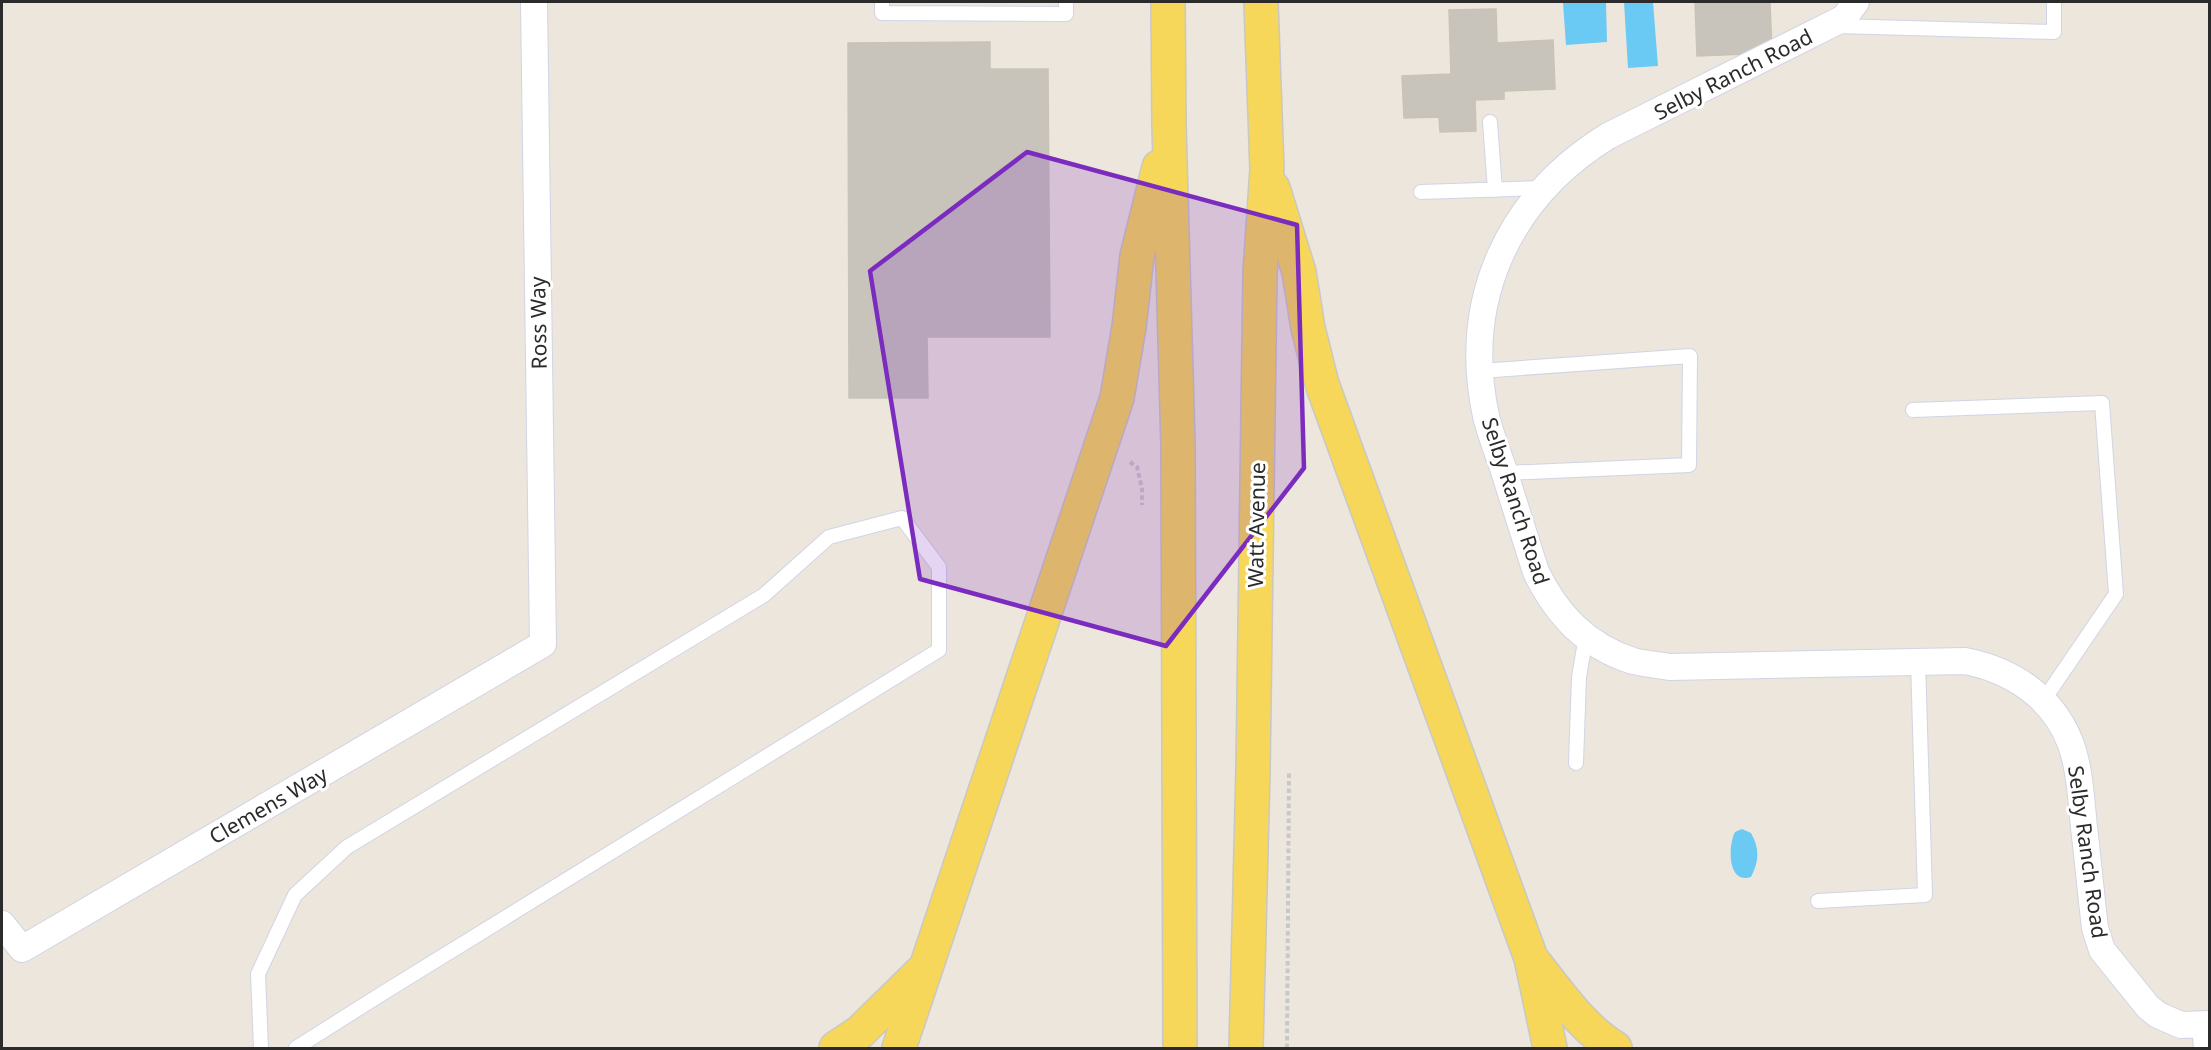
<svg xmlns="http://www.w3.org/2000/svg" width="2211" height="1050" viewBox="0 0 2211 1050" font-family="'Noto Sans',sans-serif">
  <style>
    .water { fill: #6bcaf3 }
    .building { fill: #c9c4bb; stroke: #c9c3b6; stroke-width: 1.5 }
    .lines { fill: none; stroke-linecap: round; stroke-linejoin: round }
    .lane-casing { stroke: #d1d4e4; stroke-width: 16 }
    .street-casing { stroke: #d1d4e4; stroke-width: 28 }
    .primary-casing { stroke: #c8c8c8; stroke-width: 36 }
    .path { stroke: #c8c8c8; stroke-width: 4; stroke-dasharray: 4.5 3; stroke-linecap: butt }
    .lane { stroke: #fff; stroke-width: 14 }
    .street { stroke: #fff; stroke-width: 26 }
    .primary { stroke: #f6d759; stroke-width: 33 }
    .marked { fill: #7b2cbf; fill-opacity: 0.2; stroke: #7b2cbf; stroke-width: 4.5; stroke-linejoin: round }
    .labels { text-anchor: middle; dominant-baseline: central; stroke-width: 6; stroke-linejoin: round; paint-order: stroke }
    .street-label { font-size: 21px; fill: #2b2b2b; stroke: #fff }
  </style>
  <rect width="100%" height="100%" fill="#ede6dc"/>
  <!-- water -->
  <path class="water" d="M 1606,2 L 1607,42 L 1566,45 L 1563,3 Z
    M 1624,2 L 1653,2 L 1658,66 L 1628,68 Z
    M 1742,829 L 1751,833 C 1760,849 1759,861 1751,877 C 1727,885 1728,845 1735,832 Z"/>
  <!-- building -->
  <path class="building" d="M 1695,2 L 1770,2 L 1772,53 L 1697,56 Z
    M 1496,9 L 1497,43 L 1553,40 L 1555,89 L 1504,91 L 1504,99 L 1475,100 L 1476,131 L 1440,132 L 1439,117 L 1404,118 L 1402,76 L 1451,74 L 1449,10 Z
    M 990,42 L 990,69 L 1048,69 L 1050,337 L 927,337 L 928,398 L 849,398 L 848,43 Z"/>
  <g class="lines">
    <!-- lane casing -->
    <g class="lane-casing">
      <path id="lane" d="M 882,2 L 882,13 L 1066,14 L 1066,2
        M 1837,26 L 2054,32 L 2054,2
        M 1490,122 L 1495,190
        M 1421,192 L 1543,188
        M 1480,371 L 1690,356 L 1689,465 L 1505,473
        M 1913,410 L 2102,403 L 2116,594 L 2043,701
        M 1576,763 L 1579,677 L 1586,636
        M 1818,901 L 1925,895 L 1918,661
        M 261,1048 L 258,974 L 295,895 L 347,847 L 764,595 L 829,537 L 902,518 L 939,567 L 939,650 L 383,993 L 296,1048"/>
    </g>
    <!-- street casing -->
    <g class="street-casing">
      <path id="street" d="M 1856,2 L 1844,18 L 1608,136 C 1508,198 1461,300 1486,416 C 1490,433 1497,451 1503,468 C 1514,502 1525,537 1536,572 C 1557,615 1586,646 1633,661 C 1645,664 1658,665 1670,667 L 1965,661 C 2011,670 2052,696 2070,742 C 2080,768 2081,799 2084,827 C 2088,861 2091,895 2095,928 L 2102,950 L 2148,1007 L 2158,1015 L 2181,1025 L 2210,1024
        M 2,924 L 22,949 L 543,644 L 534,2
        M 2205,1025 L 2207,1048"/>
    </g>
    <!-- primary casing -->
    <g class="primary-casing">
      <path id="primary" d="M 1168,2 L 1169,125 L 1178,445 L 1180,1048
        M 1273,188 L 1299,272 L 1308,328 L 1322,384 L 1531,958 L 1550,1048
        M 1534,962 C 1558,992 1582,1028 1615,1048
        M 836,1048 L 860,1032 L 921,972
        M 899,1048 L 1117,398 L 1129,327 L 1137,256 L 1159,167
        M 1246,1048 L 1253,770 L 1260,273 L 1267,169 L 1261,2"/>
    </g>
    <!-- path -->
    <path class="path" d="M 1130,462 L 1137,467 L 1142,489 L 1142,505
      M 1287,1048 L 1289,773"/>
    <!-- lane -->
    <use href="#lane" class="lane"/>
    <!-- street -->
    <use href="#street" class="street"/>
    <!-- primary -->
    <use href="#primary" class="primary"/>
  </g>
  <!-- marked area -->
  <path class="marked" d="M 1027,152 L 1297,225 L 1304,468 L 1166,646 L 920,579 L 870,271 Z"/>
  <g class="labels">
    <!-- street labels -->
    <g class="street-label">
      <text transform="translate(1733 74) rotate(-27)">Selby Ranch Road</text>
      <text transform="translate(538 323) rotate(-91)">Ross Way</text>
      <text transform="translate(1516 501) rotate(72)">Selby Ranch Road</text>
      <text transform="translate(1256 525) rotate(-89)">Watt Avenue</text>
      <text transform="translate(268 805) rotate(-30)">Clemens Way</text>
      <text transform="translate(2088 852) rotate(82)">Selby Ranch Road</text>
    </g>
  </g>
  <!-- border -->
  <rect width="2211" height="1050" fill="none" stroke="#2b2b2b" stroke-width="6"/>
</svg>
